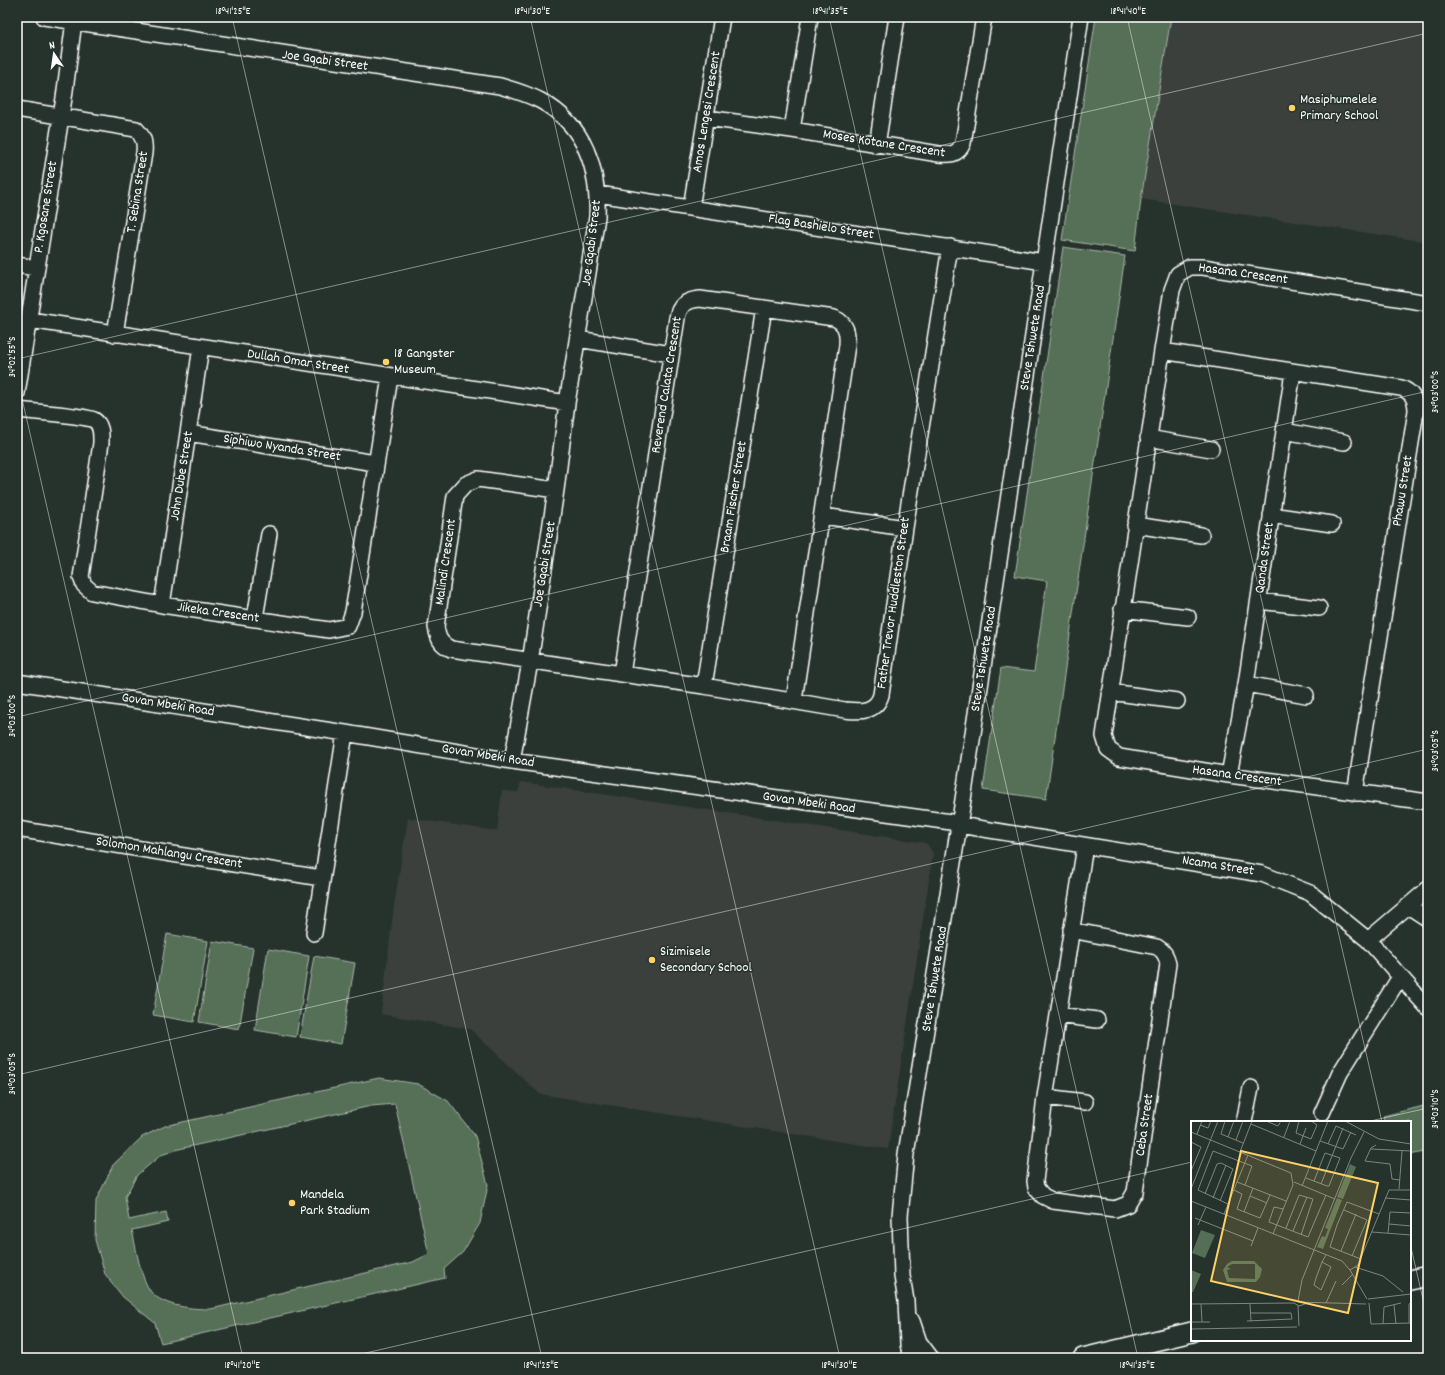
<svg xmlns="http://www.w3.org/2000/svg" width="1445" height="1375" viewBox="0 0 1445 1375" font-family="Dekko,sans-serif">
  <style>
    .built { fill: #3b403d }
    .green { fill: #546f56; stroke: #aab7aa; fill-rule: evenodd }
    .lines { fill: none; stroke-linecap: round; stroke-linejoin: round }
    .minor-casing { stroke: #fff; stroke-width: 18 }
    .tertiary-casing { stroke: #fff; stroke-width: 22 }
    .minor { stroke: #26332d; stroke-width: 15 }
    .tertiary { stroke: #26332d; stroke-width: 19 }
    .ticks { fill: none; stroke: #fff; stroke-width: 1; stroke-opacity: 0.45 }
    .poi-dot { fill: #ffd166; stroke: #26332d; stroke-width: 1.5 }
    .labels { text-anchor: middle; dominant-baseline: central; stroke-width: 3; stroke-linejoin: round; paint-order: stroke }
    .street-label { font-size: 14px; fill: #fff; stroke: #26332d }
    .poi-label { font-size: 14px; fill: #fff; stroke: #26332d; text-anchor: start }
    .inset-road { fill: none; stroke: #7d8581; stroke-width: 1 }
    .view { fill: #ffd166; fill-opacity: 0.15; stroke: #ffd166; stroke-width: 2 }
    .inset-edge { fill: none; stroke: #fff; stroke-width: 2 }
    .neatline { fill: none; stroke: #fff; stroke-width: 1.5 }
    .ticks-label { font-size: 10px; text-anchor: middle; fill: #fff }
  </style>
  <rect width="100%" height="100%" fill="#26332d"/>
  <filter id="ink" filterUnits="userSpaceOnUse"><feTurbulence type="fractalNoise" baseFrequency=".025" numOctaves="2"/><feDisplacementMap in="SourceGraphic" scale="8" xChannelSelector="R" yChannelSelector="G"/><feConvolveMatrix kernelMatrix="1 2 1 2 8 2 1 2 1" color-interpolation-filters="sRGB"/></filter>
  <g filter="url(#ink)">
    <!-- built -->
    <path class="built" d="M 1171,17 L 1428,17 L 1428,242 L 1141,199 Z
      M 521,782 L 926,843 L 933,853 L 888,1149 L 540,1094 L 470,1029 L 381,1014 L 394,906 L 408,818 L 497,831 L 502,791 L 518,792 Z"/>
    <!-- green -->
    <path class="green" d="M 1096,17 L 1171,17 L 1141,199 L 1135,251 L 1062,240 Z
      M 1063,247 L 1125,256 L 1046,799 L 983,790 L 1001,668 L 1034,672 L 1047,581 L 1015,576 Z
      M 167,934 L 208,941 L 194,1022 L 153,1015 Z
      M 212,941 L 253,948 L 239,1029 L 199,1022 Z
      M 268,949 L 309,956 L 296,1037 L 255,1030 Z
      M 314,956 L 355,963 L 341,1044 L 300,1037 Z
      M 379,1078 L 418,1084 L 448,1101 L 475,1136 L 488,1185 L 480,1223 L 463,1252 L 444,1269 L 445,1278 L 161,1343 L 155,1323 L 123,1297 L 105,1274 L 95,1240 L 96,1201 L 113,1165 L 142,1137 L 165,1126 ZM 395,1104 L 429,1254 L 413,1262 L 211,1309 C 193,1309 164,1307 151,1292 C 140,1278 136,1247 132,1230 L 168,1222 L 166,1212 L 129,1220 L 125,1197 L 137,1175 L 161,1155 L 179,1149 L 371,1106 Z
      M 1428,1105 L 1428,1151 L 1410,1155 L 1410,1122 L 1384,1122 L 1383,1116 Z"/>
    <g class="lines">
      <!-- minor casing -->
      <g class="minor-casing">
        <path id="minor" d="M 44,17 L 500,86 C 514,90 528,94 541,101 C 585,125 599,169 597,217 L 567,403 L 556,490 L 530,662 L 512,761
          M 17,109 L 136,129 C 144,137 145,143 144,153 L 115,334
          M 707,118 L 792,130 L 939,154 C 950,155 958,155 963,143 L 984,17
          M 792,130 L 810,17
          M 877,145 L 897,17
          M 598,194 L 1044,262
          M 691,208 L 722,17
          M 17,265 L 36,268
          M 1428,303 L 1203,267 L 1190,267 L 1178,274 L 1172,290 L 1162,351 L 1104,736 L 1108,749 L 1119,757 L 1229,775 L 1428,802
          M 30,320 L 567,403
          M 578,339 L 671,354
          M 1162,351 L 1401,388 C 1412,392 1416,399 1416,411 L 1355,793
          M 17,393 L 64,98 L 74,21
          M 17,410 C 32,412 83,415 94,420 C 102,425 101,435 101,443 L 81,577 L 84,585 L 92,592 L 162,605 L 329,630 L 348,626 L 353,612 L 390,377
          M 1284,431 L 1344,442
          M 188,433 L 375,463
          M 1148,438 L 1211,449
          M 556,490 L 478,479 L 466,484 L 455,496 L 436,627 C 438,638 440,644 451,649 L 704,686 L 845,710 C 861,712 876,712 881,695 L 905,528 L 950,247
          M 1271,515 L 1332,524
          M 823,516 L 905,528
          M 1135,525 L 1201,535
          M 1259,601 L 1319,608
          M 162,605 L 201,347
          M 1122,609 L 1188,617
          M 255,618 L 269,534
          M 622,674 L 677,318 C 679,305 687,300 700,299 L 834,318 C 846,323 848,332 847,345 L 794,700
          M 17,682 L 345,733 L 512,761 L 951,822 L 959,825 L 1262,874 L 1310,893 L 1368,940 L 1428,1008
          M 1246,684 L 1306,695
          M 704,686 L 764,308
          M 1110,692 L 1177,701
          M 1229,775 L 1246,684 L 1293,372
          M 17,829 L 321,878
          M 1408,906 L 1428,919
          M 1071,930 L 1157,947 C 1164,951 1167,956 1168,964 L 1135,1192 L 1128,1204 L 1115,1209 L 1053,1201 L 1043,1196 L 1036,1188 L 1035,1181 L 1045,1097 L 1085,846
          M 314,933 L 345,733
          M 1368,940 L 1428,889
          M 1058,1015 L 1097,1020
          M 1045,1097 L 1085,1102
          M 1322,1113 L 1340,1073 L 1400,977
          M 1244,1122 L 1251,1088
          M 912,1321 L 919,1342 L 931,1358
          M 911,1358 L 908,1345 L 906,1301 L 902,1276 L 900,1216 L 906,1154 L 961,813 L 1081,17"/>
      </g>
      <!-- tertiary casing -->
      <g class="tertiary-casing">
        <path id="tertiary" d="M 1410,1280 L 1428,1276
          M 1083,1358 L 1192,1332"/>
      </g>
      <!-- minor -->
      <use href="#minor" class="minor"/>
      <!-- tertiary -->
      <use href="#tertiary" class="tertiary"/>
    </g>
  </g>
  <!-- ticks -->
  <path class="ticks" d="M 232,17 L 542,1358M 530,17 L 840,1358M 829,17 L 1138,1358M 1127,17 L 1382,1122M 1425,17 L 1428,29M 17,359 L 1428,33M 17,377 L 243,1358M 17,717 L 1428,391M 17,1075 L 1428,749M 1366,1122 L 1428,1108M 1410,1243 L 1428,1321M 344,1358 L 1192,1162"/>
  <!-- markers -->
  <g class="poi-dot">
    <circle cx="1292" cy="108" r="4"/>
    <circle cx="386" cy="362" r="4"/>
    <circle cx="652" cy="960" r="4"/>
    <circle cx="292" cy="1203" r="4"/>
  </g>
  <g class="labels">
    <!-- street labels -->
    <g class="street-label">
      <text transform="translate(325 61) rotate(8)">Joe Gqabi Street</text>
      <text transform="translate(707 112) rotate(-81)">Amos Lengesi Crescent</text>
      <text transform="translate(884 144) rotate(9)">Moses Kotane Crescent</text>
      <text transform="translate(138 192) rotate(-81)">T. Sebina Street</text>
      <text transform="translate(46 207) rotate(-81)">P. Kgosane Street</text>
      <text transform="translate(821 227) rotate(9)">Flag Bashielo Street</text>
      <text transform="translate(592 243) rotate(-83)">Joe Gqabi Street</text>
      <text transform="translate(1243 274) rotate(8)">Hasana Crescent</text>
      <text transform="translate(1033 338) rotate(-81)">Steve Tshwete Road</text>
      <text transform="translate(298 362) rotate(9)">Dullah Omar Street</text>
      <text transform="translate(667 385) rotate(-81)">Reverend Calata Crescent</text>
      <text transform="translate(282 448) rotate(9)">Siphiwo Nyanda Street</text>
      <text transform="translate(182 476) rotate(-81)">John Dube Street</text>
      <text transform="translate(1403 491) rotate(-81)">Phawu Street</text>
      <text transform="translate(734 497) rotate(-81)">Braam Fischer Street</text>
      <text transform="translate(1265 558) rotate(-82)">Qanda Street</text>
      <text transform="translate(446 562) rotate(-82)">Malindi Crescent</text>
      <text transform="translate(545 564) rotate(-81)">Joe Gqabi Street</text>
      <text transform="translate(894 603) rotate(-82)">Father Trevor Huddleston Street</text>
      <text transform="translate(218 613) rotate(8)">Jikeka Crescent</text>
      <text transform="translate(984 659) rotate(-81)">Steve Tshwete Road</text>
      <text transform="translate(168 705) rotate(9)">Govan Mbeki Road</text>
      <text transform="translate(488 756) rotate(9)">Govan Mbeki Road</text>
      <text transform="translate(1237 776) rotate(8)">Hasana Crescent</text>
      <text transform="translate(809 803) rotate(8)">Govan Mbeki Road</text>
      <text transform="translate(169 853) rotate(9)">Solomon Mahlangu Crescent</text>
      <text transform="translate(1218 866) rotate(9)">Ncama Street</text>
      <text transform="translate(935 979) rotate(-81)">Steve Tshwete Road</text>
      <text transform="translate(1145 1125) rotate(-82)">Ceba Street</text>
    </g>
    <!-- poi labels -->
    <g class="poi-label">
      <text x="1300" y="100">Masiphumelele<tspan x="1300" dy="16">Primary School</tspan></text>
      <text x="394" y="354">18 Gangster<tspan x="394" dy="16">Museum</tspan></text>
      <text x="660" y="952">Sizimisele<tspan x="660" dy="16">Secondary School</tspan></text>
      <text x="300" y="1195">Mandela<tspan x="300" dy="16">Park Stadium</tspan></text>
    </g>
  </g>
  <!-- overview -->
  <g transform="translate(1191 1121)">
    <rect width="220" height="220" fill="#26332d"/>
    <path d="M 159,43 L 165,46 L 152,78 L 146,76 ZM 146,77 L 151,79 L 132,128 L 126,126 L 131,115 L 134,116 L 137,108 L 134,107 ZM 10,109 L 24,114 L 14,137 L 1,132 ZM 63,140 L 71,148 L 69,156 L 65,161 L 36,161 L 32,149 L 36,143 L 41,140 ZM 41,143 L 64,143 L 64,158 L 38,157 L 36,149 L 40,148 L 36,146 ZM 0,149 L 10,153 L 2,171 L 0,171 Z" fill="#546f56" fill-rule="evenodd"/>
    <path class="inset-road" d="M 34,0 L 30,13 L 52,22M 75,0 L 87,5 L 90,0M 108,0 L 105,12 L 120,18 L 126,4 L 120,0M 154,0 L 188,18 L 220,23M 60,3 L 125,30M 9,4 L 17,7 L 20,0M 0,11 L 100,52 L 102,64 L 82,113M 6,13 L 11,0M 37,16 L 43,0M 93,16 L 99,0M 45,19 L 52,0M 129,20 L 152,28 L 160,11M 0,21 L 10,26 L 0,50M 109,23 L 115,7M 137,23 L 145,5 L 165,14M 185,24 L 180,27 L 174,40 L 199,43 L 201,58 L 209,59M 180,28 L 220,30M 49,31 L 61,0M 115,57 L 136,65 L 138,65 L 149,37 L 134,32 L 123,60M 46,61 L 95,80M 103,61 L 144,78M 130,63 L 152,7M 111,65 L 137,0M 0,68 L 27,0M 208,68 L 211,30M 43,69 L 51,73 L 46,88 L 69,97 L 79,74M 14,73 L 26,43 L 30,42 L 42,48 L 29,80M 59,75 L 76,82M 22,77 L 35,44M 194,77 L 220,79M 0,80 L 151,140 L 159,149 L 176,178M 37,83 L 7,69 L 22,30 L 61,45 L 54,64M 92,88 L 83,86 L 78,101 L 117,116 L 135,74M 153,89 L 176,99 L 161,135M 53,91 L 62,67M 33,93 L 57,34M 4,97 L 62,120M 198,103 L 220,105M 7,104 L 15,86M 95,107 L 108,74 L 122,78 L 110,114M 102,110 L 116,76M 181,111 L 220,114M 197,112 L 199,91 L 220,92M 60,125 L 67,107M 150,130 L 165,93M 170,138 L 139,126 L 146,104 L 156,81 L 188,93M 131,141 L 140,146 L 130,169 L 123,164 L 125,157 L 131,141 L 135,134M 164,146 L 192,155 L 212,171M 159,149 L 167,144 L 198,69 L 220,69M 151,164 L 162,153M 177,178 L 220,173M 107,180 L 111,159 L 160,37 L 173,11M 107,181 L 175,183M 135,182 L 145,160M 178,182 L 180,203 L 220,202M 0,183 L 103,182 L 108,185 L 117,182M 10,183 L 11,201M 59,183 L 60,200M 107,184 L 108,205M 203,184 L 205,203M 56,200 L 101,198 L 100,192 L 60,192M 0,201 L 19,201M 218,202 L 218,183 L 220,181M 192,203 L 193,186 L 210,182M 0,208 L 106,206"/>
    <path class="view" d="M 50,30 L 187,62 L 157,192 L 20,160 Z"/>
    <rect width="220" height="220" class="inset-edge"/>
  </g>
  <!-- margin -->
  <rect width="1445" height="1375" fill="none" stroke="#26332d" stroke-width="44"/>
  <!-- north arrow -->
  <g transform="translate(54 54) rotate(347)" stroke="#26332d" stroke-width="3" paint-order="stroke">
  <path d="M0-3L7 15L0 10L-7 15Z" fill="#ffffff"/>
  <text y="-6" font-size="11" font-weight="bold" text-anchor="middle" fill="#ffffff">N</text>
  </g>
  <rect x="22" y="22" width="1401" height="1331" class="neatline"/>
  <g class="ticks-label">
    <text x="233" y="14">18°41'25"E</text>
    <text x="532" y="14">18°41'30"E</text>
    <text x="830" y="14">18°41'35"E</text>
    <text x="1128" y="14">18°41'40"E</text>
    <text transform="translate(11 357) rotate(-90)" y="4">34°02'55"S</text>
    <text transform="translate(1434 392) rotate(-90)" y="4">34°03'00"S</text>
    <text transform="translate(11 716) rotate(-90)" y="4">34°03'00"S</text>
    <text transform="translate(1434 751) rotate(-90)" y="4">34°03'05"S</text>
    <text transform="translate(11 1074) rotate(-90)" y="4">34°03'05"S</text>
    <text transform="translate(1434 1109) rotate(-90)" y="4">34°03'10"S</text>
    <text x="242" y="1368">18°41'20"E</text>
    <text x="541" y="1368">18°41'25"E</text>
    <text x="839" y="1368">18°41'30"E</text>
    <text x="1137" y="1368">18°41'35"E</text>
  </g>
</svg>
